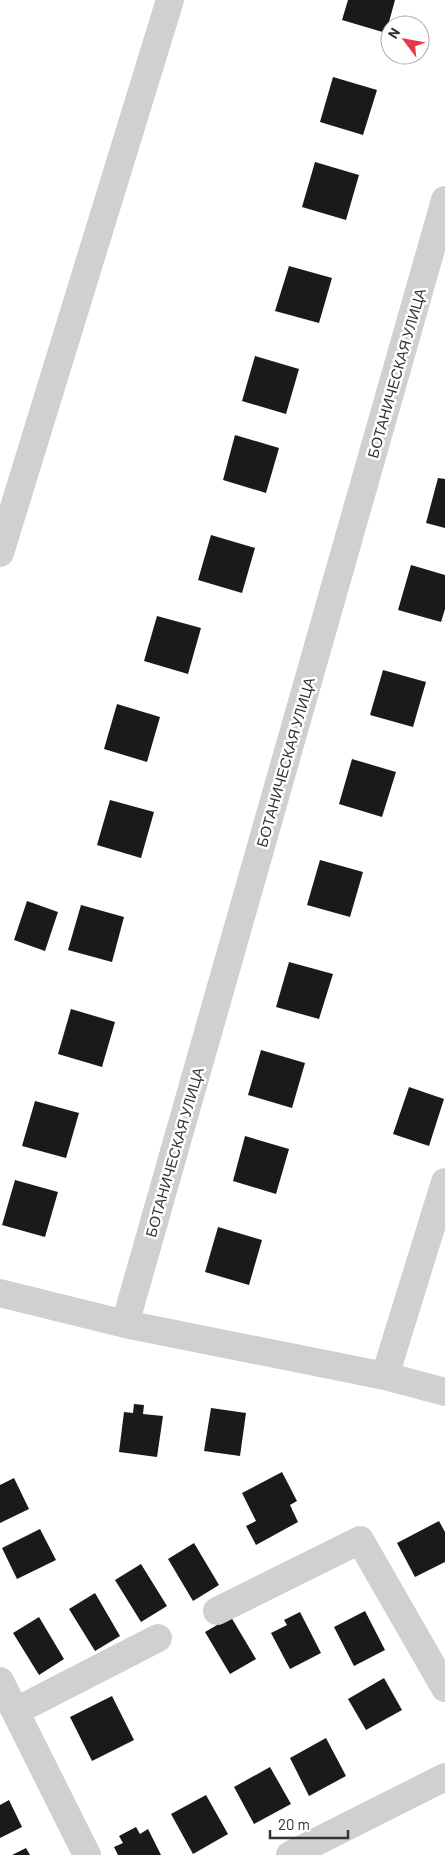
<svg xmlns="http://www.w3.org/2000/svg" width="445" height="1855" viewBox="0 0 445 1855" font-family="Barlow,sans-serif">
  <style>
    .building { fill: #1a1a1a }
    .lines { fill: none; stroke-linecap: round; stroke-linejoin: round }
    .minor { stroke: #d0d0d0; stroke-width: 28 }
    .labels { text-anchor: middle; dominant-baseline: central; stroke-width: 5; stroke-linejoin: round; paint-order: stroke }
    .street-label { font-size: 15px; fill: #333; stroke: #fff }
  </style>
  <rect width="100%" height="100%" fill="#fff"/>
  <!-- building -->
  <path class="building" d="M 348,0 L 395,0 L 386,33 L 342,20 Z
    M 333,77 L 377,90 L 363,135 L 320,122 Z
    M 315,162 L 359,175 L 346,220 L 302,207 Z
    M 289,266 L 332,278 L 319,323 L 275,311 Z
    M 255,356 L 299,369 L 286,414 L 242,401 Z
    M 235,435 L 279,448 L 266,493 L 223,480 Z
    M 438,478 L 445,479 L 445,528 L 426,523 Z
    M 211,535 L 255,548 L 242,593 L 198,580 Z
    M 411,565 L 445,575 L 445,609 L 441,622 L 398,610 Z
    M 157,616 L 201,628 L 188,674 L 144,661 Z
    M 383,670 L 426,682 L 413,727 L 370,715 Z
    M 117,704 L 160,717 L 147,762 L 104,749 Z
    M 352,759 L 396,772 L 382,817 L 339,804 Z
    M 110,800 L 154,812 L 141,858 L 97,845 Z
    M 320,860 L 363,872 L 350,917 L 307,905 Z
    M 27,901 L 58,912 L 45,951 L 14,940 Z
    M 81,905 L 124,917 L 112,962 L 68,950 Z
    M 289,962 L 333,974 L 319,1019 L 276,1007 Z
    M 71,1009 L 115,1022 L 102,1067 L 58,1054 Z
    M 261,1050 L 305,1063 L 292,1108 L 248,1095 Z
    M 409,1087 L 444,1099 L 429,1146 L 393,1134 Z
    M 35,1101 L 79,1113 L 66,1158 L 22,1146 Z
    M 245,1136 L 289,1149 L 276,1194 L 233,1181 Z
    M 15,1180 L 58,1192 L 45,1237 L 2,1225 Z
    M 218,1227 L 262,1240 L 249,1285 L 205,1272 Z
    M 134,1404 L 144,1405 L 143,1414 L 163,1416 L 157,1457 L 119,1452 L 124,1412 L 133,1413 Z
    M 211,1408 L 246,1413 L 240,1456 L 204,1451 Z
    M 282,1472 L 297,1501 L 290,1505 L 298,1522 L 256,1545 L 246,1526 L 256,1521 L 242,1493 Z
    M 14,1478 L 29,1509 L 0,1523 L 0,1485 Z
    M 439,1521 L 445,1532 L 445,1562 L 415,1577 L 397,1543 Z
    M 40,1529 L 56,1560 L 17,1579 L 2,1548 Z
    M 194,1543 L 219,1585 L 193,1601 L 168,1559 Z
    M 141,1564 L 167,1606 L 141,1622 L 115,1580 Z
    M 95,1593 L 120,1636 L 95,1651 L 69,1609 Z
    M 365,1611 L 385,1650 L 354,1666 L 334,1627 Z
    M 300,1612 L 321,1653 L 290,1669 L 271,1633 L 287,1625 L 284,1620 Z
    M 39,1617 L 64,1659 L 39,1675 L 13,1633 Z
    M 231,1617 L 256,1659 L 230,1674 L 205,1632 Z
    M 384,1678 L 402,1710 L 366,1730 L 348,1699 Z
    M 112,1696 L 134,1740 L 92,1761 L 70,1717 Z
    M 326,1738 L 346,1776 L 309,1796 L 290,1758 Z
    M 270,1767 L 291,1804 L 254,1824 L 234,1787 Z
    M 206,1795 L 228,1834 L 193,1854 L 171,1814 Z
    M 9,1800 L 22,1827 L 0,1838 L 0,1805 Z
    M 136,1827 L 140,1834 L 148,1829 L 161,1855 L 118,1855 L 114,1847 L 123,1843 L 119,1836 Z
    M 26,1848 L 30,1855 L 12,1855 Z"/>
  <g class="lines">
    <!-- minor -->
    <path class="minor" d="M 0,553 L 170,0
      M 0,1293 L 125,1324 L 385,1376 L 445,1392
      M 125,1324 L 445,200
      M 385,1376 L 445,1182
      M 217,1611 L 360,1540 L 445,1688
      M 0,1681 L 87,1855
      M 16,1711 L 158,1638
      M 290,1855 L 445,1777"/>
  </g>
  <g class="labels">
    <!-- street labels -->
    <g class="street-label">
      <text transform="translate(396 373) rotate(-74)">БОТАНИЧЕСКАЯ УЛИЦА</text>
      <text transform="translate(285 762) rotate(-74)">БОТАНИЧЕСКАЯ УЛИЦА</text>
      <text transform="translate(174 1152) rotate(-74)">БОТАНИЧЕСКАЯ УЛИЦА</text>
    </g>
  </g>
  <!-- north arrow -->
  <g transform="translate(405 40) rotate(302)"><circle r="24" fill="#ffffff" stroke="#adadad"/>
  <path d="M0-4L9 19L0 12L-9 19Z" fill="#e63946"/>
  <text y="-8" font-size="14" font-weight="bold" text-anchor="middle" fill="#333333">N</text>
  </g>
  <!-- scale -->
  <path d="M270 1830v8h78v-8" fill="none" stroke="#333333" stroke-width="2.5"/>
  <text x="278" y="1830" font-size="15" fill="#333333" stroke="#ffffff" stroke-width="4" paint-order="stroke">20 m</text>
</svg>
